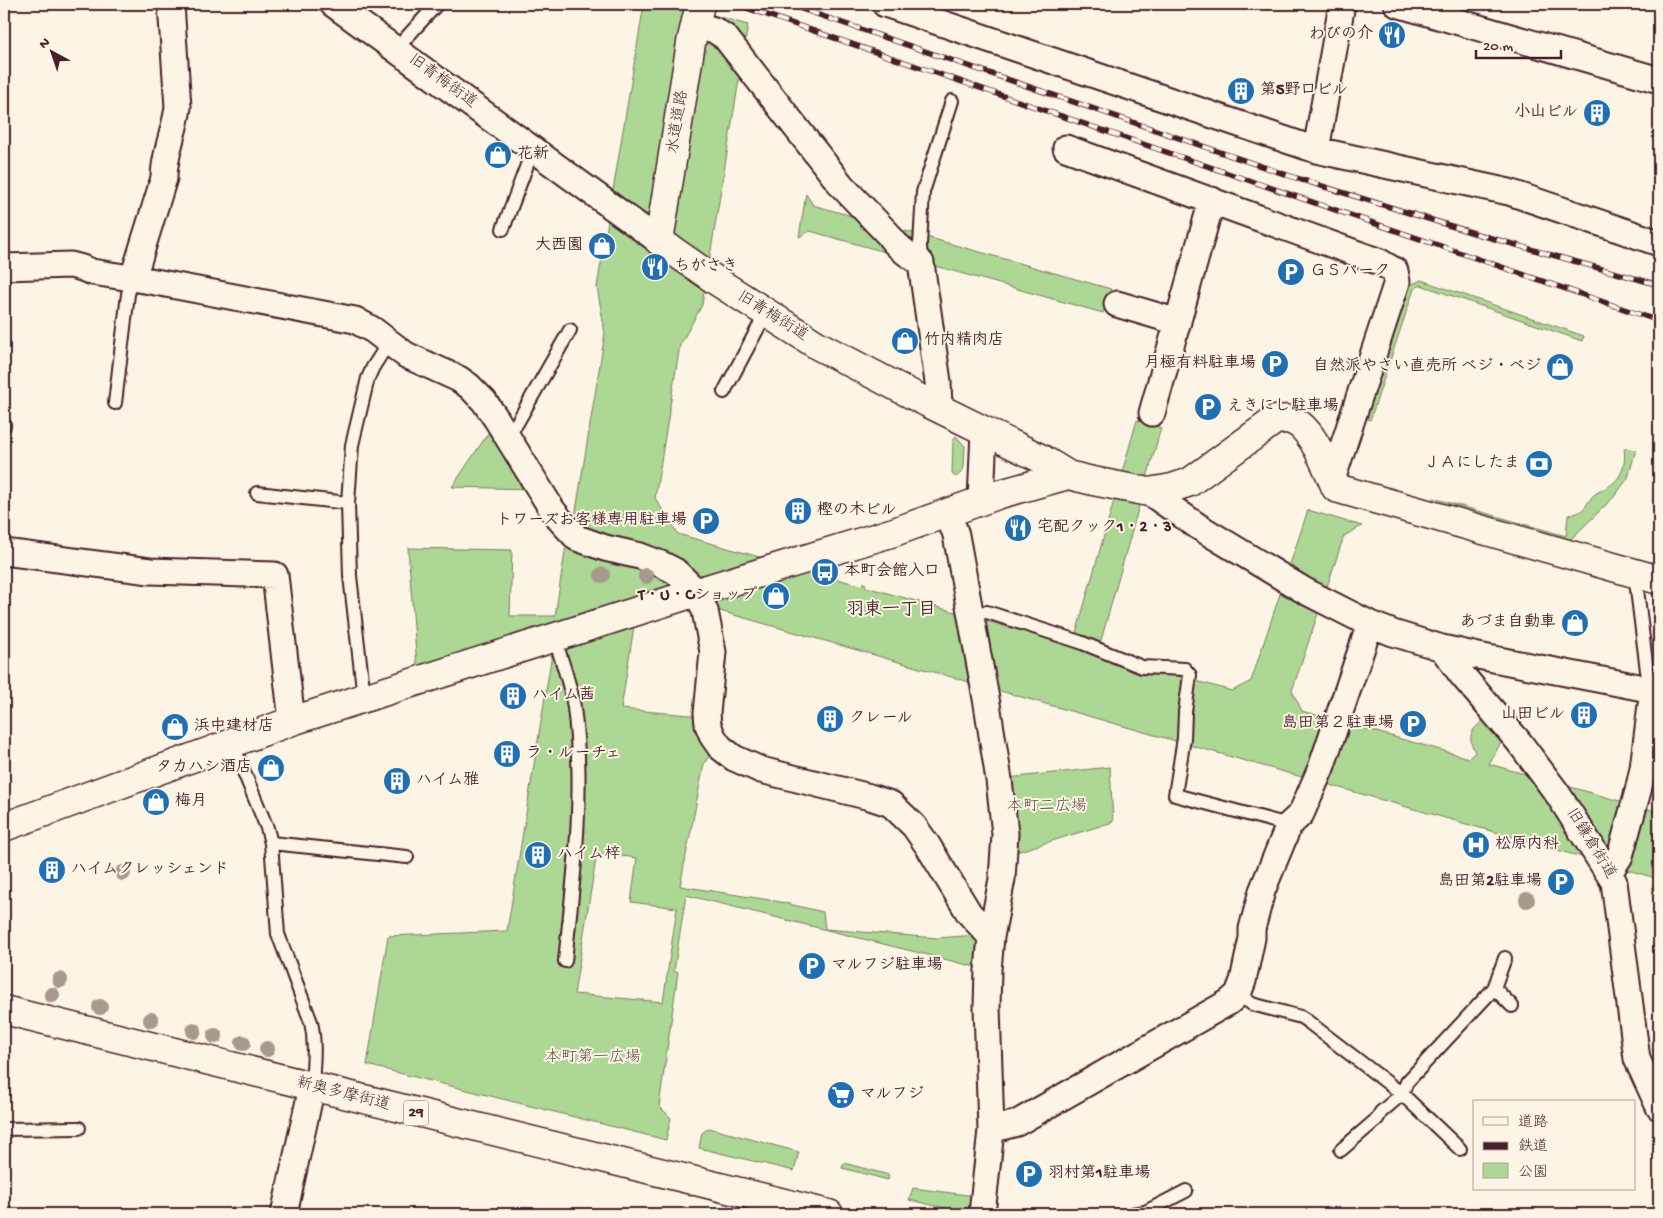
<svg xmlns="http://www.w3.org/2000/svg" width="1663" height="1218" viewBox="0 0 1663 1218" font-family="'Gochi Hand','Klee One',sans-serif">
  <style>
    .green { fill: #acd794; stroke: #7b7b60; fill-rule: evenodd }
    .lines { fill: none; stroke-linecap: round; stroke-linejoin: round }
    .service-casing { stroke: #4a1f2b; stroke-width: 16 }
    .minor-casing { stroke: #4a1f2b; stroke-width: 29 }
    .tertiary-casing { stroke: #4a1f2b; stroke-width: 31 }
    .primary-casing { stroke: #4a1f2b; stroke-width: 31 }
    .service { stroke: #fcf5e5; stroke-width: 12 }
    .minor { stroke: #fcf5e5; stroke-width: 25 }
    .tertiary { stroke: #fcf5e5; stroke-width: 28 }
    .primary { stroke: #fcf5e5; stroke-width: 28 }
    .rail-casing { stroke: #4a1f2b; stroke-width: 5.5 }
    .rail { stroke: #fcf5e5; stroke-width: 4; stroke-dasharray: 11; stroke-linecap: butt }
    .tree { fill: #a7998d }
    .labels { text-anchor: middle; dominant-baseline: central; stroke-width: 4; stroke-linejoin: round; paint-order: stroke }
    .shield { fill: #fcf5e5; stroke: #7f5f63; stroke-width: 1 }
    .shield-label { font-size: 15px; font-weight: bold; fill: #4a1f2b }
    .poi-label { font-size: 16px; font-weight: bold; fill: #4a1f2b; stroke: #fcf5e5; text-anchor: start }
    .street-label { font-size: 16px; fill: #4a1f2b; stroke: #fcf5e5 }
    .park-label { font-size: 16px; fill: #624d45; stroke: #fcf5e5 }
    .neighbourhood-label { font-size: 18px; font-weight: bold; fill: #4a1f2b; stroke: #fcf5e5 }
  </style>
  <rect width="100%" height="100%" fill="#fcf5e5"/>
  <filter id="ink" filterUnits="userSpaceOnUse"><feTurbulence type="fractalNoise" baseFrequency=".02" numOctaves="2"/><feDisplacementMap in="SourceGraphic" scale="10" xChannelSelector="R" yChannelSelector="G"/><feConvolveMatrix kernelMatrix="1 2 1 2 8 2 1 2 1" color-interpolation-filters="sRGB"/></filter>
  <g filter="url(#ink)">
    <!-- green -->
    <path class="green" d="M 644,4 L 682,4 L 716,16 L 748,25 L 702,305 L 680,345 L 655,498 L 678,534 L 862,586 L 863,583 L 865,583 L 866,587 L 1065,643 L 1075,637 L 1137,420 L 1161,428 L 1100,644 L 1107,656 L 1232,691 L 1251,681 L 1308,510 L 1362,526 L 1344,536 L 1292,691 L 1302,711 L 1469,758 L 1475,752 C 1465,732 1474,729 1488,717 L 1504,737 L 1489,764 L 1659,812 L 1659,879 L 671,597 L 635,620 L 621,709 L 701,716 L 713,749 L 704,764 L 680,886 L 776,901 L 823,912 L 825,929 L 937,938 L 977,935 L 982,944 L 980,968 L 686,895 L 674,971 L 678,972 L 659,1106 L 671,1118 L 666,1140 L 367,1065 L 388,936 L 507,931 L 557,623 L 417,667 L 408,548 L 512,550 L 510,616 L 555,616 L 567,539 L 571,541 L 605,333 L 597,287 ZM 597,853 L 637,858 L 631,902 L 677,908 L 663,1002 L 574,994 Z
      M 806,194 L 813,205 L 1111,289 L 1103,313 L 810,231 L 799,237 Z
      M 1421,280 L 1584,336 L 1582,341 L 1421,285 L 1414,289 L 1370,420 L 1365,418 L 1409,286 Z
      M 493,426 L 530,489 L 452,487 Z
      M 956,436 L 965,446 L 964,467 L 962,472 L 956,477 L 952,474 L 953,440 Z
      M 1624,448 L 1636,450 L 1628,478 L 1614,497 L 1569,541 L 1432,502 L 1433,498 L 1566,536 L 1568,515 C 1587,513 1584,504 1595,494 C 1600,491 1604,489 1609,486 C 1623,478 1626,462 1624,448 Z
      M 1110,767 L 1113,822 L 1013,853 L 1007,778 Z
      M 709,1128 L 799,1152 L 794,1171 L 699,1148 L 702,1133 Z
      M 844,1163 L 889,1175 L 888,1180 L 842,1168 Z
      M 913,1188 L 975,1196 L 973,1214 L 909,1200 Z"/>
    <g class="lines">
      <!-- service casing -->
      <g class="service-casing">
        <path id="service" d="M 396,49 L 437,4
          M 503,229 L 533,149
          M 921,263 L 920,245 L 923,192 L 952,101
          M 724,392 L 766,313
          M 115,403 L 128,294 L 133,278
          M 4,426 L 4,424
          M 507,436 L 517,423 L 570,330
          M 257,493 L 348,503
          M 1635,573 L 1647,671 L 1653,689
          M 970,614 L 987,612 L 1080,642 L 1142,667 L 1185,669 L 1190,675 L 1185,712 L 1184,738 L 1175,795 L 1289,825
          M 555,638 C 561,661 571,684 574,708 C 585,792 574,877 565,961
          M 364,697 L 350,576 L 348,503 L 352,445 L 368,378 L 373,367 L 389,342
          M 232,743 L 267,828 L 271,843 L 278,934 L 311,1022 C 316,1044 313,1065 312,1087
          M 271,843 L 407,857
          M 1494,988 L 1512,1006
          M 1238,994 L 1252,1004 L 1301,1017 L 1307,1021 L 1402,1094 L 1460,1149
          M 4,1129 L 79,1128
          M 1341,1150 L 1377,1119 L 1381,1112 L 1402,1094 L 1407,1082 L 1487,996 L 1494,988 L 1505,958
          M 1132,1214 L 1145,1212 L 1186,1191"/>
      </g>
      <!-- minor casing -->
      <g class="minor-casing">
        <path id="minor" d="M 333,4 L 659,241
          M 885,4 L 1316,150 L 1509,192 L 1659,243
          M 1397,4 L 1659,80
          M 696,25 L 714,30 L 725,37 L 842,186 L 888,234 C 896,247 909,255 921,263 L 938,382 L 939,408
          M 1066,148 L 1380,262 L 1395,271 L 1397,282 L 1332,480
          M 1316,150 L 1342,4
          M 4,267 L 71,265 L 82,268 L 92,272 L 150,281 L 355,320 L 373,330 L 406,355 L 459,379 L 469,386 L 484,401 L 497,420 L 553,511 L 562,522 L 577,538 L 605,548 L 640,556 L 661,564 L 675,571 L 697,592 L 705,611 L 713,652 L 707,713 L 708,725 L 713,737 L 720,747 L 734,758 L 761,770 L 870,797 L 891,804 L 914,826 L 928,846 L 969,913 L 991,937
          M 133,278 L 164,178 C 164,154 175,131 178,107 L 171,4
          M 1117,304 L 1178,322
          M 1152,413 L 1212,200
          M 1149,492 L 1199,527 L 1305,591 L 1370,624 L 1393,633 L 1442,648 L 1478,656 L 1659,691
          M 981,501 L 984,431
          M 945,514 L 954,529 L 956,535 L 987,704 L 999,780 L 1005,834 L 1002,879 L 991,937 L 988,970 L 987,1007 L 991,1130 L 982,1214
          M 4,552 L 150,571 L 275,575 L 292,721
          M 1442,648 L 1462,675 L 1519,742 L 1557,793 L 1614,882 L 1637,1059 L 1659,1107
          M 1609,873 L 1620,856 L 1638,791 L 1643,768 L 1653,689
          M 991,1130 L 1017,1123 L 1229,1002 L 1238,994 L 1243,981 L 1252,938 L 1252,929 L 1262,891 L 1289,825 L 1301,814 L 1321,768 L 1370,624
          M 284,1214 L 312,1087"/>
      </g>
      <!-- tertiary casing -->
      <g class="tertiary-casing">
        <path id="tertiary" d="M 700,4 L 691,43 L 659,241 L 718,282 L 817,345 L 928,403 L 1042,459 L 1068,475 L 1093,481 L 1149,492 L 1172,488 L 1190,482 L 1275,420 C 1280,420 1286,418 1291,420 C 1312,426 1327,468 1336,488 L 1659,580
          M 4,827 L 292,721 L 697,592 L 894,532 L 1000,494 L 1068,475"/>
      </g>
      <!-- primary casing -->
      <g class="primary-casing">
        <path id="primary" d="M 4,1010 L 829,1214"/>
      </g>
      <!-- service -->
      <use href="#service" class="service"/>
      <!-- minor -->
      <use href="#minor" class="minor"/>
      <!-- tertiary -->
      <use href="#tertiary" class="tertiary"/>
      <!-- primary -->
      <use href="#primary" class="primary"/>
      <!-- rail casing -->
      <g class="rail-casing">
        <path id="rail" d="M 735,4 L 1659,321
          M 787,4 L 1296,178 L 1477,234 L 1659,285"/>
      </g>
      <!-- rail -->
      <use href="#rail" class="rail"/>
    </g>
    <!-- trees -->
    <g class="tree">
      <circle cx="602" cy="575" r="8"/>
      <circle cx="646" cy="576" r="8"/>
      <circle cx="123" cy="873" r="8"/>
      <circle cx="1527" cy="900" r="8"/>
      <circle cx="60" cy="980" r="8"/>
      <circle cx="52" cy="995" r="8"/>
      <circle cx="100" cy="1007" r="8"/>
      <circle cx="151" cy="1020" r="8"/>
      <circle cx="194" cy="1031" r="8"/>
      <circle cx="215" cy="1036" r="8"/>
      <circle cx="243" cy="1043" r="8"/>
      <circle cx="267" cy="1049" r="8"/>
    </g>
  </g>
  <!-- icons -->
  <defs>
    <g id="restaurant-disc" transform="scale(1.4375)"><circle r="9.5" fill="#1f6fb2" stroke="#fcf5e5"/><path d="M-5-6h1v4h1v-4h1v4h1v-4h1v5L-1.5 .5V6h-2V.5L-5-1ZM5-6V6H3V1.5H1.5Q1.5-4 5-6Z" fill="#fff"/></g>
    <g id="building-disc" transform="scale(1.4375)"><circle r="9.5" fill="#1f6fb2" stroke="#fcf5e5"/><path d="M-4-6H4V6H1V3H-1V6H-4ZM-2.5-4.3h1.7v1.8h-1.7ZM.8-4.3h1.7v1.8H.8ZM-2.5-1h1.7V.8h-1.7ZM.8-1h1.7V.8H.8Z" fill="#fff"/></g>
    <g id="shop-disc" transform="scale(1.4375)"><circle r="9.5" fill="#1f6fb2" stroke="#fcf5e5"/><path d="M-5-2.5h2.3a2.7 3.5 0 0 1 5.4 0H5L5.5 6h-11ZM-1.5-2.5h3a1.5 2.3 0 0 0-3 0Z" fill="#fff"/></g>
    <g id="parking-disc" transform="scale(1.4375)"><circle r="9.5" fill="#1f6fb2" stroke="#fcf5e5"/><path d="M-3.5-5.5H1a3.5 3.5 0 0 1 0 7H-1V5.5H-3.5ZM-1-3.4V-.6H.8a1.4 1.4 0 0 0 0-2.8Z" fill="#fff"/></g>
    <g id="bank-disc" transform="scale(1.4375)"><circle r="9.5" fill="#1f6fb2" stroke="#fcf5e5"/><path d="M-6-4H6V4H-6ZM0-2.3a2.3 2.3 0 1 0 0 4.6a2.3 2.3 0 1 0 0-4.6Z" fill="#fff"/></g>
    <g id="bus-disc" transform="scale(1.4375)"><circle r="9.5" fill="#1f6fb2" stroke="#fcf5e5"/><path d="M-5-6H5V4H4V6H2V4H-2V6H-4V4H-5ZM-3.5-4V0h7V-4ZM-3.5 1.2v1.5H-2V1.2ZM2 1.2v1.5H3.5V1.2Z" fill="#fff"/></g>
    <g id="hospital-disc" transform="scale(1.4375)"><circle r="9.5" fill="#1f6fb2" stroke="#fcf5e5"/><path d="M-5-5h3v3.5h4V-5h3V5h-3V1.5h-4V5h-3Z" fill="#fff"/></g>
    <g id="supermarket-disc" transform="scale(1.4375)"><circle r="9.5" fill="#1f6fb2" stroke="#fcf5e5"/><path d="M-6-5.5h2.5l.6 2H6L4.5 2H-2.5L-4.4-4H-6ZM-1.5 3.2a1.3 1.3 0 1 0 .1 0ZM3 3.2a1.3 1.3 0 1 0 .1 0Z" fill="#fff"/></g>
  </defs>
  <g fill-rule="evenodd">
    <use href="#restaurant-disc" x="1392" y="35"/>
    <use href="#building-disc" x="1241" y="91"/>
    <use href="#building-disc" x="1597" y="113"/>
    <use href="#shop-disc" x="498" y="155"/>
    <use href="#shop-disc" x="602" y="246"/>
    <use href="#restaurant-disc" x="655" y="267"/>
    <use href="#parking-disc" x="1291" y="272"/>
    <use href="#shop-disc" x="905" y="341"/>
    <use href="#parking-disc" x="1275" y="364"/>
    <use href="#shop-disc" x="1560" y="367"/>
    <use href="#parking-disc" x="1208" y="407"/>
    <use href="#bank-disc" x="1539" y="464"/>
    <use href="#building-disc" x="798" y="511"/>
    <use href="#parking-disc" x="706" y="521"/>
    <use href="#restaurant-disc" x="1018" y="528"/>
    <use href="#bus-disc" x="825" y="572"/>
    <use href="#shop-disc" x="776" y="596"/>
    <use href="#shop-disc" x="1575" y="623"/>
    <use href="#building-disc" x="513" y="696"/>
    <use href="#building-disc" x="1584" y="715"/>
    <use href="#building-disc" x="830" y="719"/>
    <use href="#parking-disc" x="1413" y="724"/>
    <use href="#shop-disc" x="175" y="727"/>
    <use href="#building-disc" x="507" y="754"/>
    <use href="#shop-disc" x="271" y="768"/>
    <use href="#building-disc" x="397" y="781"/>
    <use href="#shop-disc" x="156" y="802"/>
    <use href="#hospital-disc" x="1476" y="845"/>
    <use href="#building-disc" x="538" y="855"/>
    <use href="#building-disc" x="52" y="870"/>
    <use href="#parking-disc" x="1561" y="882"/>
    <use href="#parking-disc" x="812" y="966"/>
    <use href="#supermarket-disc" x="841" y="1095"/>
    <use href="#parking-disc" x="1029" y="1174"/>
  </g>
  <g class="labels">
    <!-- shield labels -->
    <rect class="shield" x="403.5" y="1100.5" width="25" height="25" rx="4"/>
    <g class="shield-label">
      <text x="416" y="1113">29</text>
    </g>
    <!-- poi labels -->
    <g class="poi-label">
      <text x="1373" y="35" text-anchor="end">わびの介</text>
      <text x="1260" y="91">第5野口ビル</text>
      <text x="1578" y="113" text-anchor="end">小山ビル</text>
      <text x="517" y="155">花新</text>
      <text x="583" y="246" text-anchor="end">大西園</text>
      <text x="674" y="267">ちがさき</text>
      <text x="1310" y="272">ＧＳパーク</text>
      <text x="924" y="341">竹内精肉店</text>
      <text x="1256" y="364" text-anchor="end">月極有料駐車場</text>
      <text x="1541" y="367" text-anchor="end">自然派やさい直売所 ベジ・ベジ</text>
      <text x="1227" y="407">えきにし駐車場</text>
      <text x="1520" y="464" text-anchor="end">ＪＡにしたま</text>
      <text x="817" y="511">樫の木ビル</text>
      <text x="687" y="521" text-anchor="end">トワーズお客様専用駐車場</text>
      <text x="1037" y="528">宅配クック1・2・3</text>
      <text x="844" y="572">本町会館入口</text>
      <text x="757" y="596" text-anchor="end">T・U・Cショップ</text>
      <text x="1556" y="623" text-anchor="end">あづま自動車</text>
      <text x="532" y="696">ハイム茜</text>
      <text x="1565" y="715" text-anchor="end">山田ビル</text>
      <text x="849" y="719">クレール</text>
      <text x="1394" y="724" text-anchor="end">島田第２駐車場</text>
      <text x="194" y="727">浜中建材店</text>
      <text x="526" y="754">ラ・ルーチェ</text>
      <text x="252" y="768" text-anchor="end">タカハシ酒店</text>
      <text x="416" y="781">ハイム雅</text>
      <text x="175" y="802">梅月</text>
      <text x="1495" y="845">松原内科</text>
      <text x="557" y="855">ハイム梓</text>
      <text x="71" y="870">ハイムクレッシェンド</text>
      <text x="1542" y="882" text-anchor="end">島田第2駐車場</text>
      <text x="831" y="966">マルフジ駐車場</text>
      <text x="860" y="1095">マルフジ</text>
      <text x="1048" y="1174">羽村第1駐車場</text>
    </g>
    <!-- street labels -->
    <g class="street-label">
      <text transform="translate(442 82) rotate(36)">旧青梅街道</text>
      <text transform="translate(679 122) rotate(-81)">水道道路</text>
      <text transform="translate(772 317) rotate(32)">旧青梅街道</text>
      <text transform="translate(1590 844) rotate(58)">旧鎌倉街道</text>
      <text transform="translate(343 1095) rotate(14)">新奥多摩街道</text>
    </g>
    <!-- park labels -->
    <g class="park-label">
      <text x="1047" y="807">本町二広場</text>
      <text x="593" y="1058">本町第一広場</text>
    </g>
    <!-- neighbourhood labels -->
    <g class="neighbourhood-label">
      <text x="891" y="610">羽東一丁目</text>
    </g>
  </g>
  <!-- margin -->
  <rect width="1663" height="1218" fill="none" stroke="#fcf5e5" stroke-width="20"/>
  <rect x="10" y="10" width="1643" height="1198" fill="none" stroke="#4a1f2b" stroke-width="2" filter="url(#ink)"/>
  <!-- legend -->
  <rect x="1473" y="1100" width="162" height="90" fill="#fcf5e5" stroke="#b59f9b"/>
  <rect x="1483" y="1117" width="25" height="8" fill="#fcf5e5" stroke="#b59f9b"/>
  <text x="1518" y="1126" font-size="15" fill="#4a1f2b">道路</text>
  <rect x="1483" y="1142" width="25" height="8" fill="#4a1f2b" stroke="#b59f9b"/>
  <text x="1518" y="1150" font-size="15" fill="#4a1f2b">鉄道</text>
  <rect x="1483" y="1163" width="25" height="15" fill="#acd794" stroke="#b59f9b"/>
  <text x="1518" y="1176" font-size="15" fill="#4a1f2b">公園</text>
  <!-- north arrow -->
  <g transform="translate(52 52) rotate(320)" stroke="#fcf5e5" stroke-width="4" paint-order="stroke">
  <path d="M0-4L9 19L0 12L-9 19Z" fill="#4a1f2b"/>
  <text y="-8" font-size="14" font-weight="bold" text-anchor="middle" fill="#4a1f2b">N</text>
  </g>
  <!-- scale -->
  <path d="M1476 50v8h85v-8" fill="none" stroke="#4a1f2b" stroke-width="2.5"/>
  <text x="1483" y="50" font-size="15" fill="#4a1f2b" stroke="#fcf5e5" stroke-width="4" paint-order="stroke">20 m</text>
</svg>
